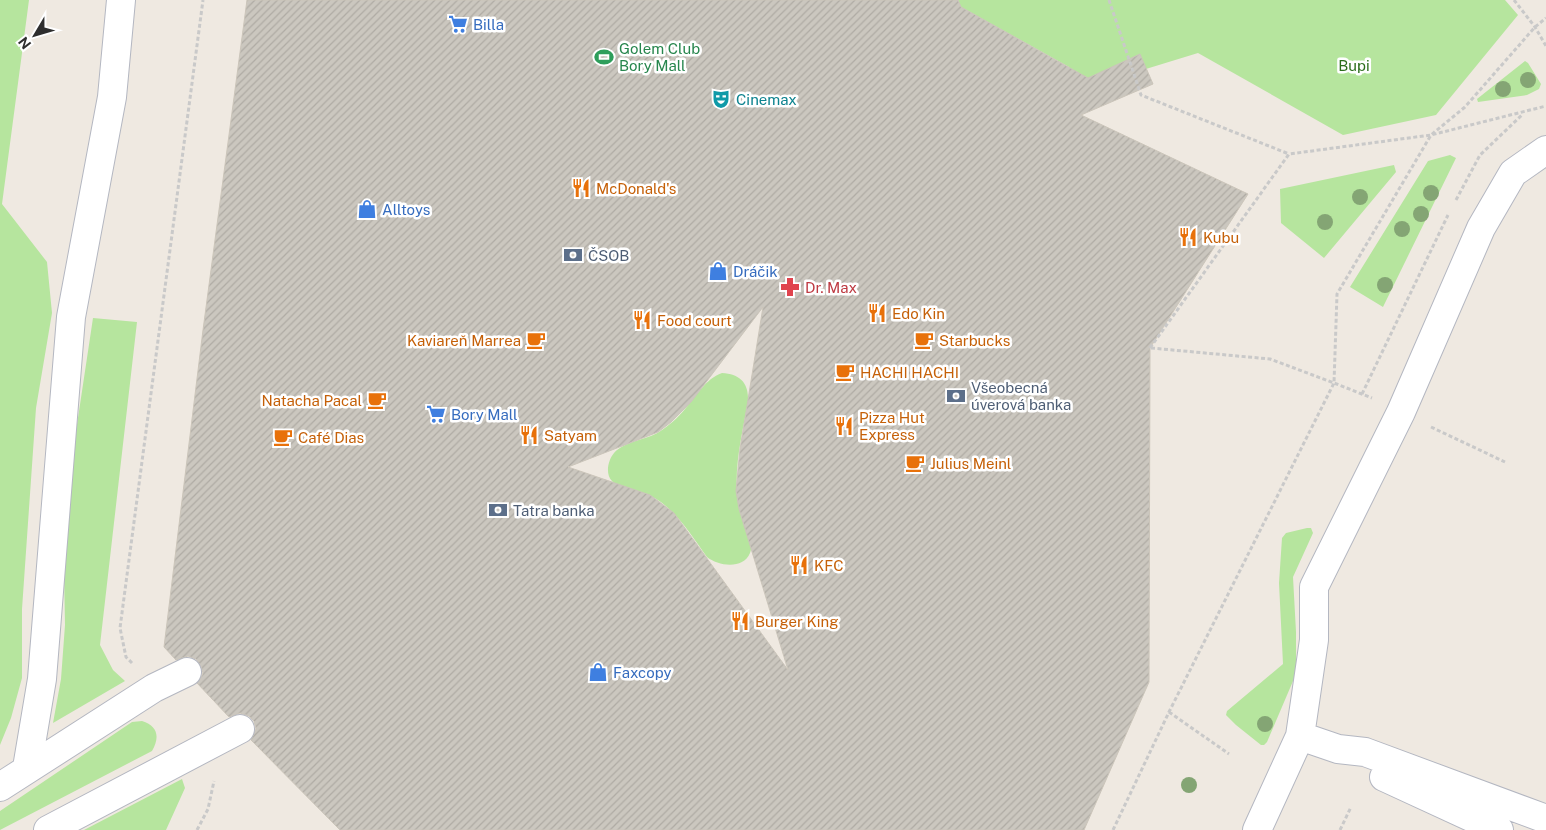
<svg xmlns="http://www.w3.org/2000/svg" width="1546" height="830" viewBox="0 0 1546 830" font-family="'Public Sans',sans-serif">
  <style>
    .grass { fill: #b6e59e }
    .building { fill: url(#building-hatch); stroke: #cbc5ba; fill-rule: evenodd }
    .lines { fill: none; stroke-linecap: round; stroke-linejoin: round }
    .minor-casing { stroke: #b4b7c1; stroke-width: 30 }
    .path { stroke: #c9c9c9; stroke-width: 3; stroke-dasharray: 4 2.5; stroke-linecap: butt }
    .minor { stroke: #fff; stroke-width: 28 }
    .tree { fill: #84a574 }
    .labels { text-anchor: middle; dominant-baseline: central; stroke-width: 5; stroke-linejoin: round; paint-order: stroke }
    .shop-label { font-size: 15px; fill: #366cbe; stroke: #fff; text-anchor: start }
    .leisure-label { font-size: 15px; fill: #27864d; stroke: #fff; text-anchor: start }
    .park-label { font-size: 15px; fill: #2c6e1b; stroke: #fff }
    .culture-label { font-size: 15px; fill: #0d838f; stroke: #fff; text-anchor: start }
    .food-label { font-size: 15px; fill: #c56008; stroke: #fff; text-anchor: start }
    .service-label { font-size: 15px; fill: #4e5e75; stroke: #fff; text-anchor: start }
    .health-label { font-size: 15px; fill: #be3a42; stroke: #fff; text-anchor: start }
  </style>
  <defs>
    <pattern id="building-hatch" width="6" height="6" patternUnits="userSpaceOnUse" patternTransform="scale(1.25)"><rect width="6" height="6" fill="#cbc7bf"/><path d="M-1 1l2-2M0 6l6-6M5 7l2-2" fill="none" stroke="#afaba4"/></pattern>
  </defs>
  <rect width="100%" height="100%" fill="#efe9e1"/>
  <!-- grass -->
  <path class="grass" d="M 0,0 L 29,0 L 2,204 L 47,262 L 52,313 L 36,408 L 22,609 L 22,678 L 11,718 L 0,745 Z
    M 958,0 L 1505,0 L 1518,15 L 1436,115 L 1343,135 L 1198,53 L 1097,84 L 1072,79 L 1069,67 L 961,7 Z
    M 1525,61 L 1528,63 L 1541,84 L 1539,89 L 1527,95 L 1478,102 L 1477,99 L 1482,95 Z
    M 1450,155 L 1456,158 L 1383,307 L 1350,287 L 1428,161 Z
    M 1394,165 L 1396,172 L 1324,258 L 1281,223 L 1280,189 Z
    M 93,318 L 137,322 L 100,645 L 113,670 L 125,681 L 53,723 L 61,679 L 65,625 L 64,571 L 70,471 Z
    M 722,373 C 740,374 749,383 748,401 C 742,436 732,472 739,508 C 741,520 755,542 750,553 C 743,570 718,566 707,557 C 691,535 676,509 651,496 C 639,490 620,491 612,481 C 605,474 608,460 614,453 C 625,441 646,440 659,432 C 668,426 678,418 685,409 C 697,396 705,379 722,373 Z
    M 1307,528 L 1311,528 L 1313,533 L 1293,577 L 1296,632 L 1296,674 L 1267,742 L 1264,745 L 1261,745 L 1236,725 L 1226,715 L 1227,711 L 1283,664 L 1279,583 L 1282,538 L 1286,533 Z
    M 142,721 C 158,726 160,737 152,751 L 0,830 L 0,811 L 132,722 Z
    M 182,779 L 185,788 L 166,830 L 84,830 Z"/>
  <!-- building -->
  <path class="building" d="M 247,0 L 958,0 L 961,7 L 1088,78 L 1140,54 L 1153,84 L 1081,115 L 1248,194 L 1150,348 L 1149,682 L 1084,830 L 340,830 L 251,740 L 256,729 L 254,721 L 249,716 L 240,713 L 229,717 L 197,683 L 200,680 L 203,673 L 201,666 L 196,659 L 188,656 L 176,660 L 164,647 L 203,330 ZM 763,307 L 740,449 L 736,491 L 739,509 L 788,670 L 674,513 L 650,495 L 568,467 L 658,432 L 671,422 L 691,402 Z"/>
  <g class="lines">
    <!-- minor casing -->
    <g class="minor-casing">
      <path id="minor" d="M 1300,736 L 1338,749 L 1365,752 L 1546,819
        M 27,768 L 42,679 L 71,317 L 112,97 L 121,0
        M 1384,777 L 1499,830
        M 0,787 L 154,688 L 187,672
        M 48,830 L 240,729
        M 1257,830 L 1300,736 L 1314,640 L 1314,587 L 1401,412 L 1481,228 L 1513,173 L 1546,150"/>
    </g>
    <!-- path -->
    <path class="path" d="M 1109,0 L 1141,95 L 1289,154
      M 1514,0 L 1535,27 L 1546,46
      M 1456,200 L 1480,155 L 1523,114
      M 1150,348 L 1289,154 L 1431,135 L 1546,106
      M 1151,348 L 1270,359 L 1334,383 L 1372,398
      M 1362,394 L 1448,215
      M 1431,427 L 1505,462
      M 132,663 L 126,657 L 120,628 L 203,0
      M 1169,712 L 1229,754
      M 197,830 L 208,809 L 214,781
      M 1113,830 L 1169,712 L 1334,383 L 1337,294 L 1431,135 L 1465,107 L 1535,27 L 1546,18
      M 1340,830 L 1351,807"/>
    <!-- minor -->
    <use href="#minor" class="minor"/>
  </g>
  <!-- trees -->
  <g class="tree">
    <circle cx="1528" cy="80" r="8"/>
    <circle cx="1503" cy="89" r="8"/>
    <circle cx="1431" cy="193" r="8"/>
    <circle cx="1360" cy="197" r="8"/>
    <circle cx="1421" cy="214" r="8"/>
    <circle cx="1325" cy="222" r="8"/>
    <circle cx="1402" cy="229" r="8"/>
    <circle cx="1385" cy="285" r="8"/>
    <circle cx="1265" cy="724" r="8"/>
    <circle cx="1189" cy="785" r="8"/>
  </g>
  <!-- icons -->
  <defs>
    <g id="supermarket-bare" transform="scale(1.5)"><path d="M-6-5.5h2.5l.6 2H6L4.5 2H-2.5L-4.4-4H-6ZM-1.5 3.2a1.3 1.3 0 1 0 .1 0ZM3 3.2a1.3 1.3 0 1 0 .1 0Z" fill="#3f7fe0" stroke="#fff" stroke-width="2.5" paint-order="stroke"/></g>
    <g id="stadium-bare" transform="scale(1.5)"><path d="M0-5a6.5 5 0 1 0 0 10a6.5 5 0 1 0 0-10ZM-3.5-1.8h7v3.6h-7Z" fill="#2e9e5b" stroke="#fff" stroke-width="2.5" paint-order="stroke"/></g>
    <g id="theatre-bare" transform="scale(1.5)"><path d="M-5-5.5Q0-4 5-5.5V0Q5 5 0 6Q-5 5-5 0ZM-3.3-2.5H-1v1.5H-3.3ZM1-2.5H3.3v1.5H1ZM-2.8 1Q0 5.5 2.8 1Z" fill="#0f9aa8" stroke="#fff" stroke-width="2.5" paint-order="stroke"/></g>
    <g id="restaurant-bare" transform="scale(1.5)"><path d="M-5-6h1v4h1v-4h1v4h1v-4h1v5L-1.5 .5V6h-2V.5L-5-1ZM5-6V6H3V1.5H1.5Q1.5-4 5-6Z" fill="#e8710a" stroke="#fff" stroke-width="2.5" paint-order="stroke"/></g>
    <g id="shop-bare" transform="scale(1.5)"><path d="M-5-2.5h2.3a2.7 3.5 0 0 1 5.4 0H5L5.5 6h-11ZM-1.5-2.5h3a1.5 2.3 0 0 0-3 0Z" fill="#3f7fe0" stroke="#fff" stroke-width="2.5" paint-order="stroke"/></g>
    <g id="bank-bare" transform="scale(1.5)"><path d="M-6-4H6V4H-6ZM0-2.3a2.3 2.3 0 1 0 0 4.6a2.3 2.3 0 1 0 0-4.6Z" fill="#5c6f8a" stroke="#fff" stroke-width="2.5" paint-order="stroke"/></g>
    <g id="pharmacy-bare" transform="scale(1.5)"><path d="M-2-6h4v4h4v4h-4v4h-4v-4h-4v-4h4Z" fill="#e0444e" stroke="#fff" stroke-width="2.5" paint-order="stroke"/></g>
    <g id="cafe-bare" transform="scale(1.5)"><path d="M-5.5-4.5H6V0H3Q3 3.5 0 3.5H-2.5Q-5.5 3.5-5.5 0ZM3-3.2v2h1.7v-2ZM-6 4.5H4V6H-6Z" fill="#e8710a" stroke="#fff" stroke-width="2.5" paint-order="stroke"/></g>
  </defs>
  <g fill-rule="evenodd">
    <use href="#supermarket-bare" x="458" y="24"/>
    <use href="#stadium-bare" x="604" y="57"/>
    <use href="#theatre-bare" x="721" y="99"/>
    <use href="#restaurant-bare" x="581" y="188"/>
    <use href="#shop-bare" x="367" y="209"/>
    <use href="#restaurant-bare" x="1188" y="237"/>
    <use href="#bank-bare" x="573" y="255"/>
    <use href="#shop-bare" x="718" y="271"/>
    <use href="#pharmacy-bare" x="790" y="287"/>
    <use href="#restaurant-bare" x="877" y="313"/>
    <use href="#restaurant-bare" x="642" y="320"/>
    <use href="#cafe-bare" x="536" y="340"/>
    <use href="#cafe-bare" x="924" y="340"/>
    <use href="#cafe-bare" x="845" y="372"/>
    <use href="#bank-bare" x="956" y="396"/>
    <use href="#cafe-bare" x="377" y="400"/>
    <use href="#supermarket-bare" x="436" y="414"/>
    <use href="#restaurant-bare" x="844" y="426"/>
    <use href="#restaurant-bare" x="529" y="435"/>
    <use href="#cafe-bare" x="283" y="437"/>
    <use href="#cafe-bare" x="915" y="463"/>
    <use href="#bank-bare" x="498" y="510"/>
    <use href="#restaurant-bare" x="799" y="565"/>
    <use href="#restaurant-bare" x="740" y="621"/>
    <use href="#shop-bare" x="598" y="672"/>
  </g>
  <g class="labels">
    <!-- shop labels -->
    <g class="shop-label">
      <text x="473" y="24">Billa</text>
      <text x="382" y="209">Alltoys</text>
      <text x="733" y="271">Dráčik</text>
      <text x="451" y="414">Bory Mall</text>
      <text x="613" y="672">Faxcopy</text>
    </g>
    <!-- leisure labels -->
    <g class="leisure-label">
      <text x="619" y="48">Golem Club<tspan x="619" dy="17">Bory Mall</tspan></text>
    </g>
    <!-- park labels -->
    <g class="park-label">
      <text x="1354" y="65">Bupi</text>
    </g>
    <!-- culture labels -->
    <g class="culture-label">
      <text x="736" y="99">Cinemax</text>
    </g>
    <!-- food labels -->
    <g class="food-label">
      <text x="596" y="188">McDonald's</text>
      <text x="1203" y="237">Kubu</text>
      <text x="892" y="313">Edo Kin</text>
      <text x="657" y="320">Food court</text>
      <text x="521" y="340" text-anchor="end">Kaviareň Marrea</text>
      <text x="939" y="340">Starbucks</text>
      <text x="860" y="372">HACHI HACHI</text>
      <text x="362" y="400" text-anchor="end">Natacha Pacal</text>
      <text x="859" y="417">Pizza Hut<tspan x="859" dy="17">Express</tspan></text>
      <text x="544" y="435">Satyam</text>
      <text x="298" y="437">Café Dias</text>
      <text x="930" y="463">Julius Meinl</text>
      <text x="814" y="565">KFC</text>
      <text x="755" y="621">Burger King</text>
    </g>
    <!-- service labels -->
    <g class="service-label">
      <text x="588" y="255">ČSOB</text>
      <text x="971" y="387">Všeobecná<tspan x="971" dy="17">úverová banka</tspan></text>
      <text x="513" y="510">Tatra banka</text>
    </g>
    <!-- health labels -->
    <g class="health-label">
      <text x="805" y="287">Dr. Max</text>
    </g>
  </g>
  <!-- north arrow -->
  <g transform="translate(35 35) rotate(232)" stroke="#ffffff" stroke-width="4" paint-order="stroke">
  <path d="M0-4L9 19L0 12L-9 19Z" fill="#2e2e2e"/>
  <text y="-8" font-size="14" font-weight="bold" text-anchor="middle" fill="#2e2e2e">N</text>
  </g>
</svg>
